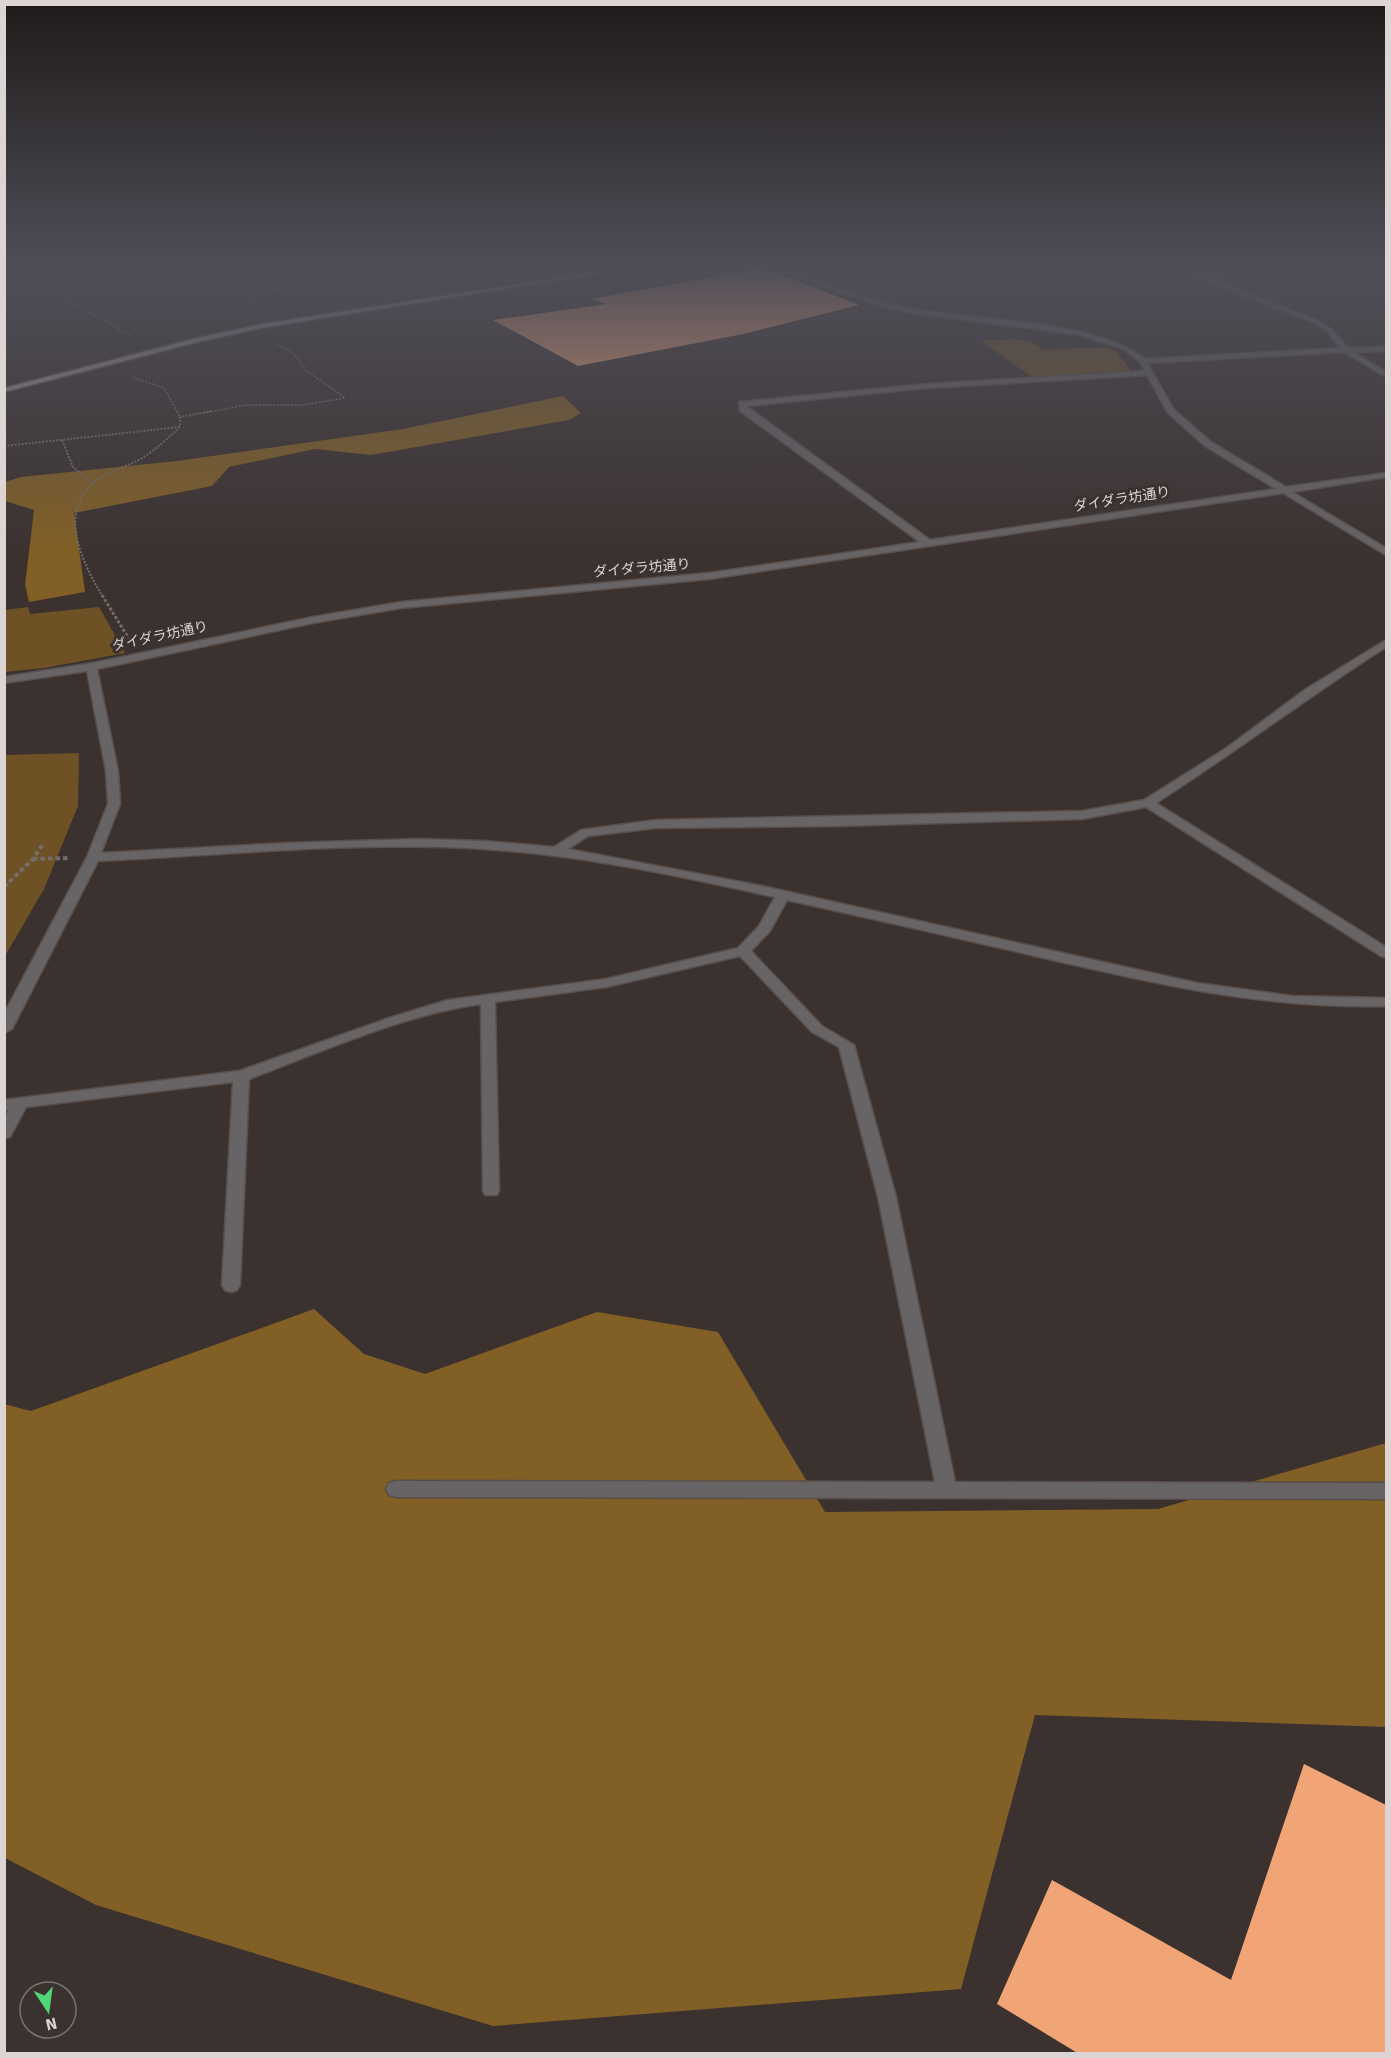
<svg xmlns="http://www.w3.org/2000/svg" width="1391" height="2058" viewBox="0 0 1391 2058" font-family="Signika,'Noto Sans JP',sans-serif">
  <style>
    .green { fill: #6e5226 }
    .forest { fill: #825f25 }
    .building { fill: #f1a577 }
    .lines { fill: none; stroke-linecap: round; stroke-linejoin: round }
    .minor-casing { stroke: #584f4d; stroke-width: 3 }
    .major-casing { stroke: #584f4d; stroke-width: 3 }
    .path-far3 { stroke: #756c6a; stroke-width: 1.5; stroke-dasharray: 2 1.5; stroke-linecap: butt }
    .path-far2 { stroke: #756c6a; stroke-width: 2; stroke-dasharray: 2 1.5; stroke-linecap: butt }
    .path-far1 { stroke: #756c6a; stroke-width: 3; stroke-dasharray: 3 2; stroke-linecap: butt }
    .path { stroke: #756c6a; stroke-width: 4; stroke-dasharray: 4.5 3; stroke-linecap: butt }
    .minor { fill: #686364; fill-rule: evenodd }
    .major { fill: #9b9093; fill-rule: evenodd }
    .labels { text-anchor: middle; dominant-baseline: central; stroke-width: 6; stroke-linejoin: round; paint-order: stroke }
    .far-street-label { font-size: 14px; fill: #dcd5d4; stroke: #3b312f }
  </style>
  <rect width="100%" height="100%" fill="#3b312f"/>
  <!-- green -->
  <path class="green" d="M 1015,339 L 1031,342 L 1043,350 L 1108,347 L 1116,351 L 1131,371 L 1033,378 L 981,341 Z
    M 28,607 L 30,614 L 99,607 L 125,653 L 44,668 L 5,672 L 5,610 Z
    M 79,753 L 78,806 L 44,889 L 5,956 L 5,755 Z"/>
  <!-- forest -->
  <path class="forest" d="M 563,396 L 581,413 L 569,420 L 371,455 L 315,449 L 229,467 L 212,486 L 74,513 L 85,592 L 29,602 L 25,585 L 34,510 L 5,501 L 5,482 L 21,477 L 177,461 L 403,429 Z
    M 314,1309 L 364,1354 L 425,1374 L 597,1312 L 718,1332 L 825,1512 L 1158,1509 L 1386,1443 L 1386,1727 L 1035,1715 L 961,1989 L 493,2026 L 96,1905 L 5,1858 L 4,1404 L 31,1411 Z"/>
  <!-- building -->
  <path class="building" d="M 751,270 L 769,270 L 859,305 L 743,334 L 578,366 L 493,320 L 607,304 L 591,299 Z
    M 1304,1764 L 1386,1805 L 1386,2054 L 1079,2054 L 997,2004 L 1052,1880 L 1231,1980 Z"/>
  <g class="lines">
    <!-- minor casing -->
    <g class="minor-casing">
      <path id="minor" d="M 782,270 L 789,270 C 827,284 866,300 906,308 C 976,322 1089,317 1145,359 L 1340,348 L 1328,332 L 1315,323 L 1177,270 L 1184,270 L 1206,278 L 1259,270 L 1213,280 L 1319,321 L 1332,330 L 1348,348 L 1386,347 L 1386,351 L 1353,352 L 1386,372 L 1386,377 L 1344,352 L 1147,363 L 1174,410 L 1211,442 L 1286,487 L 1386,473 L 1386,477 L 1292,492 L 1386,548 L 1386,555 L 1283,493 L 709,579 L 401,608 L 313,623 L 97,669 L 118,771 L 120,804 L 101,853 L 288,843 L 418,839 L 483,841 L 554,847 L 581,830 L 656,820 L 1082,811 L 1144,800 L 1225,749 L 1306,689 L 1386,640 L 1386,647 C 1308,697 1234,753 1156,803 L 1386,947 L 1386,957 L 1381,956 L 1146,807 L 1082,819 L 836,826 L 656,828 L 588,836 L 568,849 L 762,886 L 1197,983 L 1291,996 L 1386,998 L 1386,1006 C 1260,1009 1153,983 1031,955 C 950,936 868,918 787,900 L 770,931 L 751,951 L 822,1026 L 854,1045 L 896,1197 L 955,1482 L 1386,1483 L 1386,1499 L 396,1497 L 389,1495 L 386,1489 L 389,1483 L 396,1481 L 935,1482 L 878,1197 L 839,1047 L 812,1032 L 740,956 L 606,987 L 495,1002 L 499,1191 L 497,1195 L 485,1195 L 483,1191 L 481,1004 C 405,1014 321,1052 249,1079 L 240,1285 L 237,1290 L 231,1292 L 225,1290 L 222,1285 L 233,1082 L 26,1107 L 10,1137 L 4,1138 L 4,1117 L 9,1110 L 4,1110 L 4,1100 L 239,1071 L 392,1017 L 448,1000 L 606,979 L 738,948 L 759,926 L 775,897 C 679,876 582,855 484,849 C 355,841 226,855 98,861 L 12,1029 L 4,1033 L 4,1014 L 87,857 L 108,804 L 106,771 L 87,671 L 4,683 L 4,677 L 93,663 L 313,617 L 401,602 L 709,573 L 920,542 L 740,411 L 739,402 L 927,384 L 1145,371 L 1140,362 L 1124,349 L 1080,335 L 907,312 L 843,294 ZM 1147,375 L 1168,413 L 1205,446 L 1276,489 L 930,540 L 746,406 L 927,388 Z"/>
    </g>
    <!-- major casing -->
    <g class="major-casing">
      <path id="major" d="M 609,270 L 621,270 L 262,328 L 198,342 L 4,392 L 4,388 L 197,338 L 262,324 Z"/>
    </g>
    <!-- path-far3 -->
    <path class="path-far3" d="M 15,270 L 131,336
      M 4,282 L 95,270
      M 259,307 L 250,293 L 399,270
      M 132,377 L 164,388 L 178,413
      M 204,413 L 246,405 L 303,405 L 345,398 L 306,370 L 292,352 L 278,344"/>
    <!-- path-far2 -->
    <path class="path-far2" d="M 177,411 L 180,417
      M 62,440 L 73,467 L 93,483
      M 4,446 L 180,427 L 180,417 L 212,411
      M 103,597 C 82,562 56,511 97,480 C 110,471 125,467 139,460 C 154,451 167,439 179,428"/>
    <!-- path-far1 -->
    <path class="path-far1" d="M 102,595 L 129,639"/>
    <!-- path -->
    <path class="path" d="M 33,859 L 68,858
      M 4,887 L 33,859 L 43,844"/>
    <!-- minor -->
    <use href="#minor" class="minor"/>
    <!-- major -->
    <use href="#major" class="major"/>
  </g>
  <!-- sky -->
  <linearGradient id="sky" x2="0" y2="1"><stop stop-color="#201b1a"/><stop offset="0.48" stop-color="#4f4e58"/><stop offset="1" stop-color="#4f4e58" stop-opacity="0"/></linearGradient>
  <rect width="1391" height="558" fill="url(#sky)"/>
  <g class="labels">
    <!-- far-street labels -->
    <g class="far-street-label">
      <text transform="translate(1122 499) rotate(-9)">ダイダラ坊通り</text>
      <text transform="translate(642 568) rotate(-5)">ダイダラ坊通り</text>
      <text transform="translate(160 636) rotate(-12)">ダイダラ坊通り</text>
    </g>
  </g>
  <!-- border -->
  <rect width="1391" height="2058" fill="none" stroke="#dcd5d4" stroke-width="12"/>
  <!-- north arrow -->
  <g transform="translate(48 2010) rotate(167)"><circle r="28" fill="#3b312f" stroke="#7b7371" stroke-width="1.5"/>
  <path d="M0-4.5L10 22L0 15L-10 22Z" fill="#4fd675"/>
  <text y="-9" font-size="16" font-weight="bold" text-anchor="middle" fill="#dcd5d4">N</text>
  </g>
</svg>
